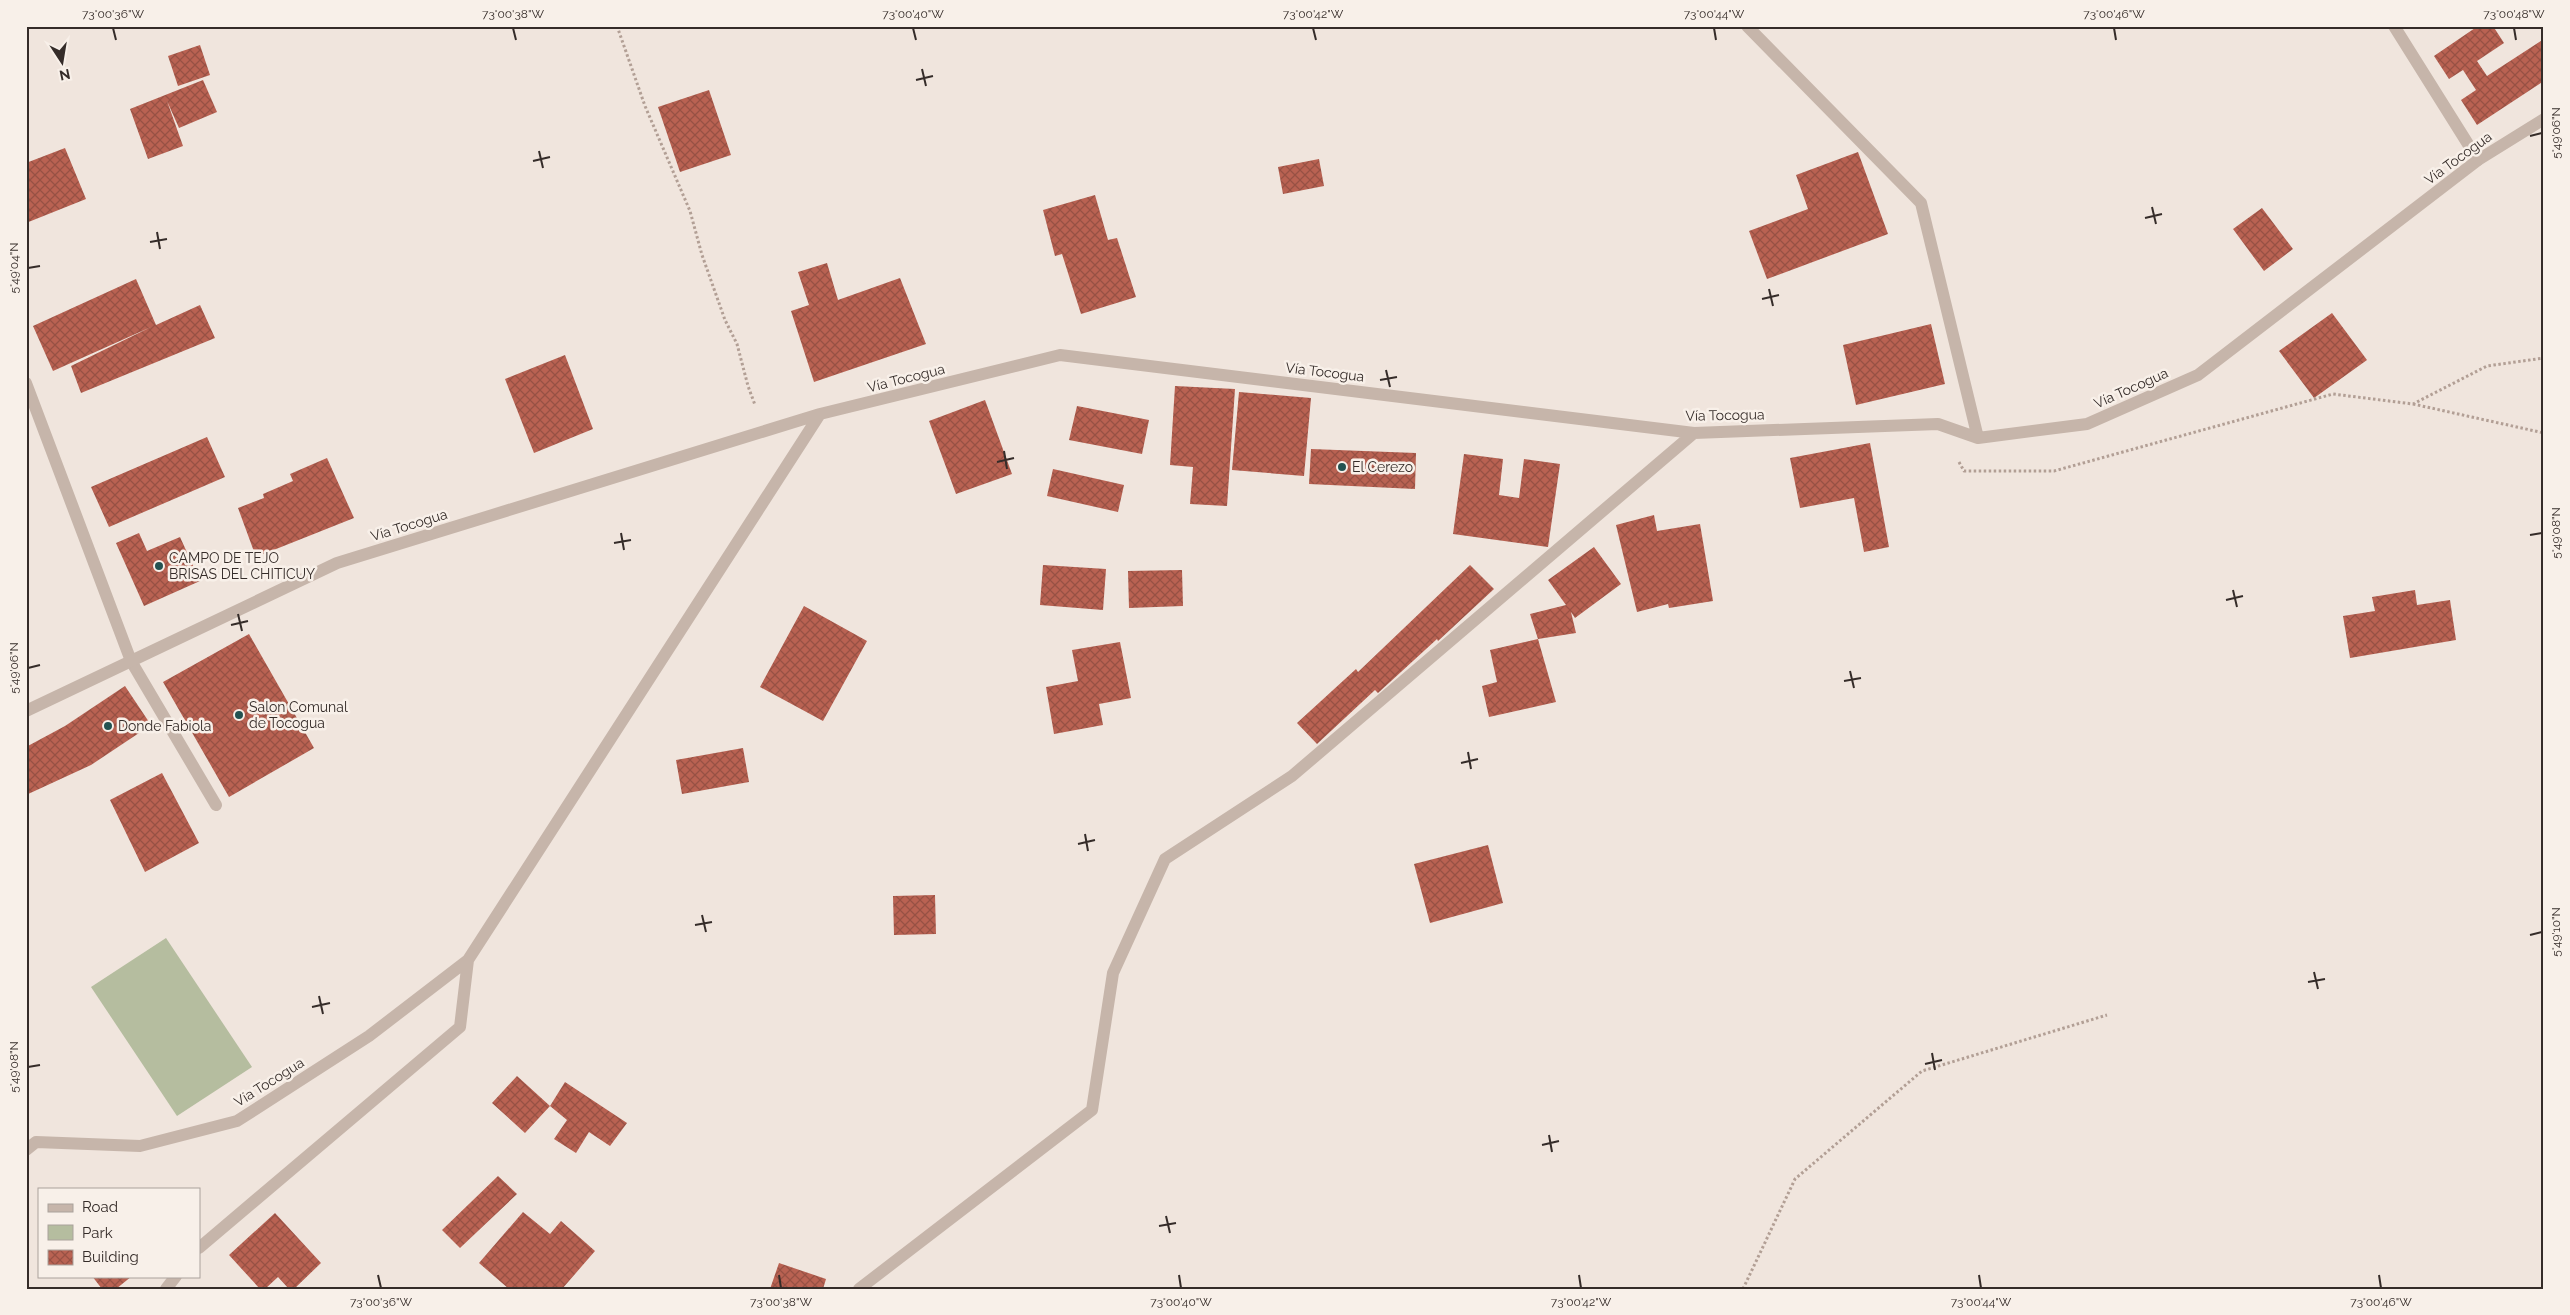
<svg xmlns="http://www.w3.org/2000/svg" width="2570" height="1315" viewBox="0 0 2570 1315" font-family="Raleway,sans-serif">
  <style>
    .green { fill: #b5bd9f }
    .building { fill: url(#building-cross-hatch) }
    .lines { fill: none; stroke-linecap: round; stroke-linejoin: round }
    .path { stroke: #b29f95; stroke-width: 3; stroke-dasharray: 2.5 2.5; stroke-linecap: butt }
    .lane { stroke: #c6b5aa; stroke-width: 12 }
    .street { stroke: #c6b5aa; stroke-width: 12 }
    .ticks { fill: none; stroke: #352c29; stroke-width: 2 }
    .poi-dot { fill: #235251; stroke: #f8f0e9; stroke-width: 2 }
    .labels { text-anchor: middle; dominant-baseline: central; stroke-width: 5; stroke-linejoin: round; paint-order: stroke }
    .street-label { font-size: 14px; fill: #352c29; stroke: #f8f0e9 }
    .poi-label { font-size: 14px; fill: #352c29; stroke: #f8f0e9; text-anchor: start }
    .neatline { fill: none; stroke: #352c29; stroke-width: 2 }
    .ticks-label { font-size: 12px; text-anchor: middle; fill: #352c29 }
  </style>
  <defs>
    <pattern id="building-cross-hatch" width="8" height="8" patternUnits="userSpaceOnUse" patternTransform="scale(1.25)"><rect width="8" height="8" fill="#b96252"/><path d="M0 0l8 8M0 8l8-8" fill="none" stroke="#975144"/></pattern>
  </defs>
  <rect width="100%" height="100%" fill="#f0e5dd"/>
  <!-- green -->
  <path class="green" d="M 166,938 L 252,1067 L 177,1116 L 91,987 Z"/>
  <!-- building -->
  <path class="building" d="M 2478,26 L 2493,26 L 2504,43 L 2477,61 L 2487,76 L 2544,39 L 2544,81 L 2477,125 L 2461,100 L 2476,90 L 2463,70 L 2449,79 L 2434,56 Z
    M 200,45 L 210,75 L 178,86 L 168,56 Z
    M 203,80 L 217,112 L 179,128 L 167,101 L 183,146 L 148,159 L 130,109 Z
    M 709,90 L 731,155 L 680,172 L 658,107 Z
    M 65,148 L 86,199 L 26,223 L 26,163 Z
    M 1858,152 L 1888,234 L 1767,279 L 1749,231 L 1808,209 L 1796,175 Z
    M 1319,159 L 1324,186 L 1283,194 L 1278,167 Z
    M 1095,195 L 1108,240 L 1117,238 L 1136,297 L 1081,314 L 1062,254 L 1055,256 L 1043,210 Z
    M 2262,208 L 2293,249 L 2264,271 L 2233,229 Z
    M 827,263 L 838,300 L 900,278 L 926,344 L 814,382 L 791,311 L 809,305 L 798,272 Z
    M 136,279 L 156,325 L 200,305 L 215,338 L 81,393 L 71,366 L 151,327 L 53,371 L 33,326 Z
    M 2332,313 L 2367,360 L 2314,398 L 2279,351 Z
    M 1931,324 L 1945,384 L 1856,405 L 1843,345 Z
    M 565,355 L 593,429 L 534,453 L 505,379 Z
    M 1175,386 L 1235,389 L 1227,506 L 1190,504 L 1193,467 L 1170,465 Z
    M 1239,392 L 1311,398 L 1304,476 L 1232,470 Z
    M 985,400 L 1012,474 L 956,494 L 929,421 Z
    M 1077,406 L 1149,420 L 1142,454 L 1069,440 Z
    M 207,437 L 225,477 L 109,527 L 91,487 Z
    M 1870,443 L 1889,547 L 1864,552 L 1854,498 L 1800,508 L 1790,458 Z
    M 1311,449 L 1416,453 L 1415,489 L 1309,484 Z
    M 1464,454 L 1503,459 L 1499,495 L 1519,498 L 1524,459 L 1560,464 L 1548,547 L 1453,534 Z
    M 327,458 L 354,518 L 256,557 L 238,508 L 264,498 L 263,494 L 293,481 L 290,474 Z
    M 1053,469 L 1124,485 L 1118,512 L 1047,496 Z
    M 1654,515 L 1657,531 L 1700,524 L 1713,601 L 1669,608 L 1668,604 L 1637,612 L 1616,525 Z
    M 139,533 L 147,551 L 180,537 L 200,581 L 144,606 L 116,543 Z
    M 1594,547 L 1621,584 L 1575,618 L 1571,612 L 1576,633 L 1538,639 L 1530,614 L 1566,605 L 1548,580 Z
    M 1043,565 L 1106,569 L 1103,610 L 1040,605 Z
    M 1470,565 L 1494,589 L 1438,641 L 1437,639 L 1378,693 L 1375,690 L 1317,744 L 1297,723 L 1356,669 L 1358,672 Z
    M 1182,570 L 1183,606 L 1129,608 L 1128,571 Z
    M 2415,590 L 2417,605 L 2450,600 L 2456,640 L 2350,658 L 2343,616 L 2375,611 L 2372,597 Z
    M 804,606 L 867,641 L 823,721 L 760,687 Z
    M 249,634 L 314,748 L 229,797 L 163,682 Z
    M 1538,639 L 1556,702 L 1489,717 L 1482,686 L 1497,682 L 1490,650 Z
    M 1120,642 L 1131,698 L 1099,704 L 1103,725 L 1054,734 L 1046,687 L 1078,681 L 1072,650 Z
    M 125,686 L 151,725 L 91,765 L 26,795 L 26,747 L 65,726 Z
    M 743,748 L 749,782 L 682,794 L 676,760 Z
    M 162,773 L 199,843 L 145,872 L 110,800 Z
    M 1488,845 L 1503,903 L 1430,923 L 1414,864 Z
    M 935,895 L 936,934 L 894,935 L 893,896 Z
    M 517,1076 L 550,1106 L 525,1133 L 492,1103 Z
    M 565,1082 L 627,1123 L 610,1146 L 589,1132 L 576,1153 L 554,1139 L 567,1120 L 550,1106 Z
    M 498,1176 L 517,1194 L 460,1248 L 442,1230 Z
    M 523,1212 L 550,1234 L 561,1221 L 595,1251 L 562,1289 L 509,1289 L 479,1263 Z
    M 275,1213 L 321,1263 L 294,1289 L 289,1289 L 278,1277 L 265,1289 L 260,1289 L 229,1255 Z
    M 779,1263 L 826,1279 L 823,1289 L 770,1289 Z
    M 92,1276 L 132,1276 L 116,1289 L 102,1289 Z"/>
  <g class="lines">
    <!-- path -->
    <path class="path" d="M 617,26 L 645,106 L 690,211 L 702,255 L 725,320 L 737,344 L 748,386 L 755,405
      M 2413,404 L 2544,433
      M 1959,462 L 1964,471 L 2054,471 L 2333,394 L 2413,404 L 2487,366 L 2544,358
      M 1743,1289 L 1795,1179 L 1922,1071 L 2107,1015"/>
    <!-- lane -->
    <path class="lane" d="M 2394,26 L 2478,160
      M 131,661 L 216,805"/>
    <!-- street -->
    <path class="street" d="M 1747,26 L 1921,203 L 1978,438
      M 26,383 L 131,661
      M 26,711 L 337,563 L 820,414 L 1060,355 L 1694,433 L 1938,424 L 1978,438 L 2087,424 L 2198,375 L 2478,160 L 2544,119
      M 26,1150 L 36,1142 L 140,1146 L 237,1121 L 369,1036 L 468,960 L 820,414
      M 199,1248 L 460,1027 L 468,960
      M 166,1289 L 176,1276
      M 859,1289 L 1092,1110 L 1113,973 L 1165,859 L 1292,776 L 1694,433"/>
  </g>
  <!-- ticks -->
  <path class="ticks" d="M 113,28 L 116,40M 513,28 L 516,40M 913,28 L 916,40M 1313,28 L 1316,40M 1714,28 L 1716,40M 2114,28 L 2116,40M 2514,28 L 2516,40M 922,69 L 926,86M 916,80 L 933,76M 2530,136 L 2542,133M 539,151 L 543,168M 533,161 L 550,157M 2152,207 L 2156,224M 2145,218 L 2162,214M 157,232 L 160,249M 150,242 L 167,239M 28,268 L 40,266M 1769,289 L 1773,306M 1762,299 L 1779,295M 1386,370 L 1390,387M 1380,380 L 1397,377M 1004,451 L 1007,469M 997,462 L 1014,458M 621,533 L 624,550M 2530,535 L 2542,533M 614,543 L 631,540M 2233,590 L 2237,607M 2226,600 L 2243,596M 238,614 L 242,631M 231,625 L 248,621M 28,668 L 40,665M 1850,671 L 1854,688M 1844,681 L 1861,678M 1468,752 L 1471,769M 1461,763 L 1478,759M 1085,834 L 1088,851M 1078,844 L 1095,840M 702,915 L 706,932M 695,925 L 712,922M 2530,935 L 2542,932M 2314,972 L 2318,989M 2308,982 L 2325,979M 319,996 L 323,1014M 312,1007 L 330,1003M 1932,1053 L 1935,1070M 1925,1064 L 1942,1060M 28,1067 L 40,1065M 1549,1135 L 1552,1152M 1542,1145 L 1559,1141M 1166,1216 L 1170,1233M 1159,1226 L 1176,1223M 378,1275 L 381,1288M 779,1275 L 781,1288M 1179,1275 L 1181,1288M 1579,1275 L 1581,1288M 1979,1275 L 1981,1288M 2379,1275 L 2381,1288"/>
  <!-- markers -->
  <g class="poi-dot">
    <circle cx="1342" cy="467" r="5"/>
    <circle cx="159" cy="566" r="5"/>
    <circle cx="239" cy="715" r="5"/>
    <circle cx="108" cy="726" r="5"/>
  </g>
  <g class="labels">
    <!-- street labels -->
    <g class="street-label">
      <text transform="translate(2458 158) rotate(-36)">Vía Tocogua</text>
      <text transform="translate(1325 372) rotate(7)">Vía Tocogua</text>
      <text transform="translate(906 378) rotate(-14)">Vía Tocogua</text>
      <text transform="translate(2131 388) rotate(-24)">Vía Tocogua</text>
      <text transform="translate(1725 415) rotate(-1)">Vía Tocogua</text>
      <text transform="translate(409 525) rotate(-17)">Vía Tocogua</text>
      <text transform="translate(269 1082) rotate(-32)">Vía Tocogua</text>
    </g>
    <!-- poi labels -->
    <g class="poi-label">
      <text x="1352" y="467">El Cerezo</text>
      <text x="169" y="558">CAMPO DE TEJO<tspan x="169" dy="16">BRISAS DEL CHITICUY</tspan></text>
      <text x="249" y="707">Salon Comunal<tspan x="249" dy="16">de Tocogua</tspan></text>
      <text x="118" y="726">Donde Fabiola</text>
    </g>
  </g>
  <!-- border -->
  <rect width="2570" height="1315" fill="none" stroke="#f8f0e9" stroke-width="55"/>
  <!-- legend -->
  <rect x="38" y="1188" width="162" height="90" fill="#f8f0e9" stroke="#aaa29c"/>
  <rect x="48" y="1204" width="25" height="8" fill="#c6b5aa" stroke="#aaa29c"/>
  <text x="82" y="1212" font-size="15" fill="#352c29">Road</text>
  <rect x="48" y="1225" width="25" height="15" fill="#b5bd9f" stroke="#aaa29c"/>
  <text x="82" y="1238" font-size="15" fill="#352c29">Park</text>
  <rect x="48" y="1250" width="25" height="15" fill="url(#building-cross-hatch)" stroke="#aaa29c"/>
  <text x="82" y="1262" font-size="15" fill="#352c29">Building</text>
  <!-- north arrow -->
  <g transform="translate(62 62) rotate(168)" stroke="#f8f0e9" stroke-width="4" paint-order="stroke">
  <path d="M0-4L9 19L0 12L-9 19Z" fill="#352c29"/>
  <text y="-8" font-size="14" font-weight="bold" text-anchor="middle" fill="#352c29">N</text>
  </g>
  <rect x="28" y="28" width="2514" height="1260" class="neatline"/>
  <g class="ticks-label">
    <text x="113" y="18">73°00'36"W</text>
    <text x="513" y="18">73°00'38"W</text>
    <text x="913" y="18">73°00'40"W</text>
    <text x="1313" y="18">73°00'42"W</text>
    <text x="1714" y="18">73°00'44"W</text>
    <text x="2114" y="18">73°00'46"W</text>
    <text x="2514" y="18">73°00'48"W</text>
    <text transform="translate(2556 133) rotate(-90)" y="4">5°49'06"N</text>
    <text transform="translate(14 268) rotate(-90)" y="4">5°49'04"N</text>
    <text transform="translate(2556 533) rotate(-90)" y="4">5°49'08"N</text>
    <text transform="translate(14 668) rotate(-90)" y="4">5°49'06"N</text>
    <text transform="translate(2556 932) rotate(-90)" y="4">5°49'10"N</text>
    <text transform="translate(14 1067) rotate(-90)" y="4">5°49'08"N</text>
    <text x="381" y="1306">73°00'36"W</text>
    <text x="781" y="1306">73°00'38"W</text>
    <text x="1181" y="1306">73°00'40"W</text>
    <text x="1581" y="1306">73°00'42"W</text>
    <text x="1981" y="1306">73°00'44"W</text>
    <text x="2381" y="1306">73°00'46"W</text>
  </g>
</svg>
